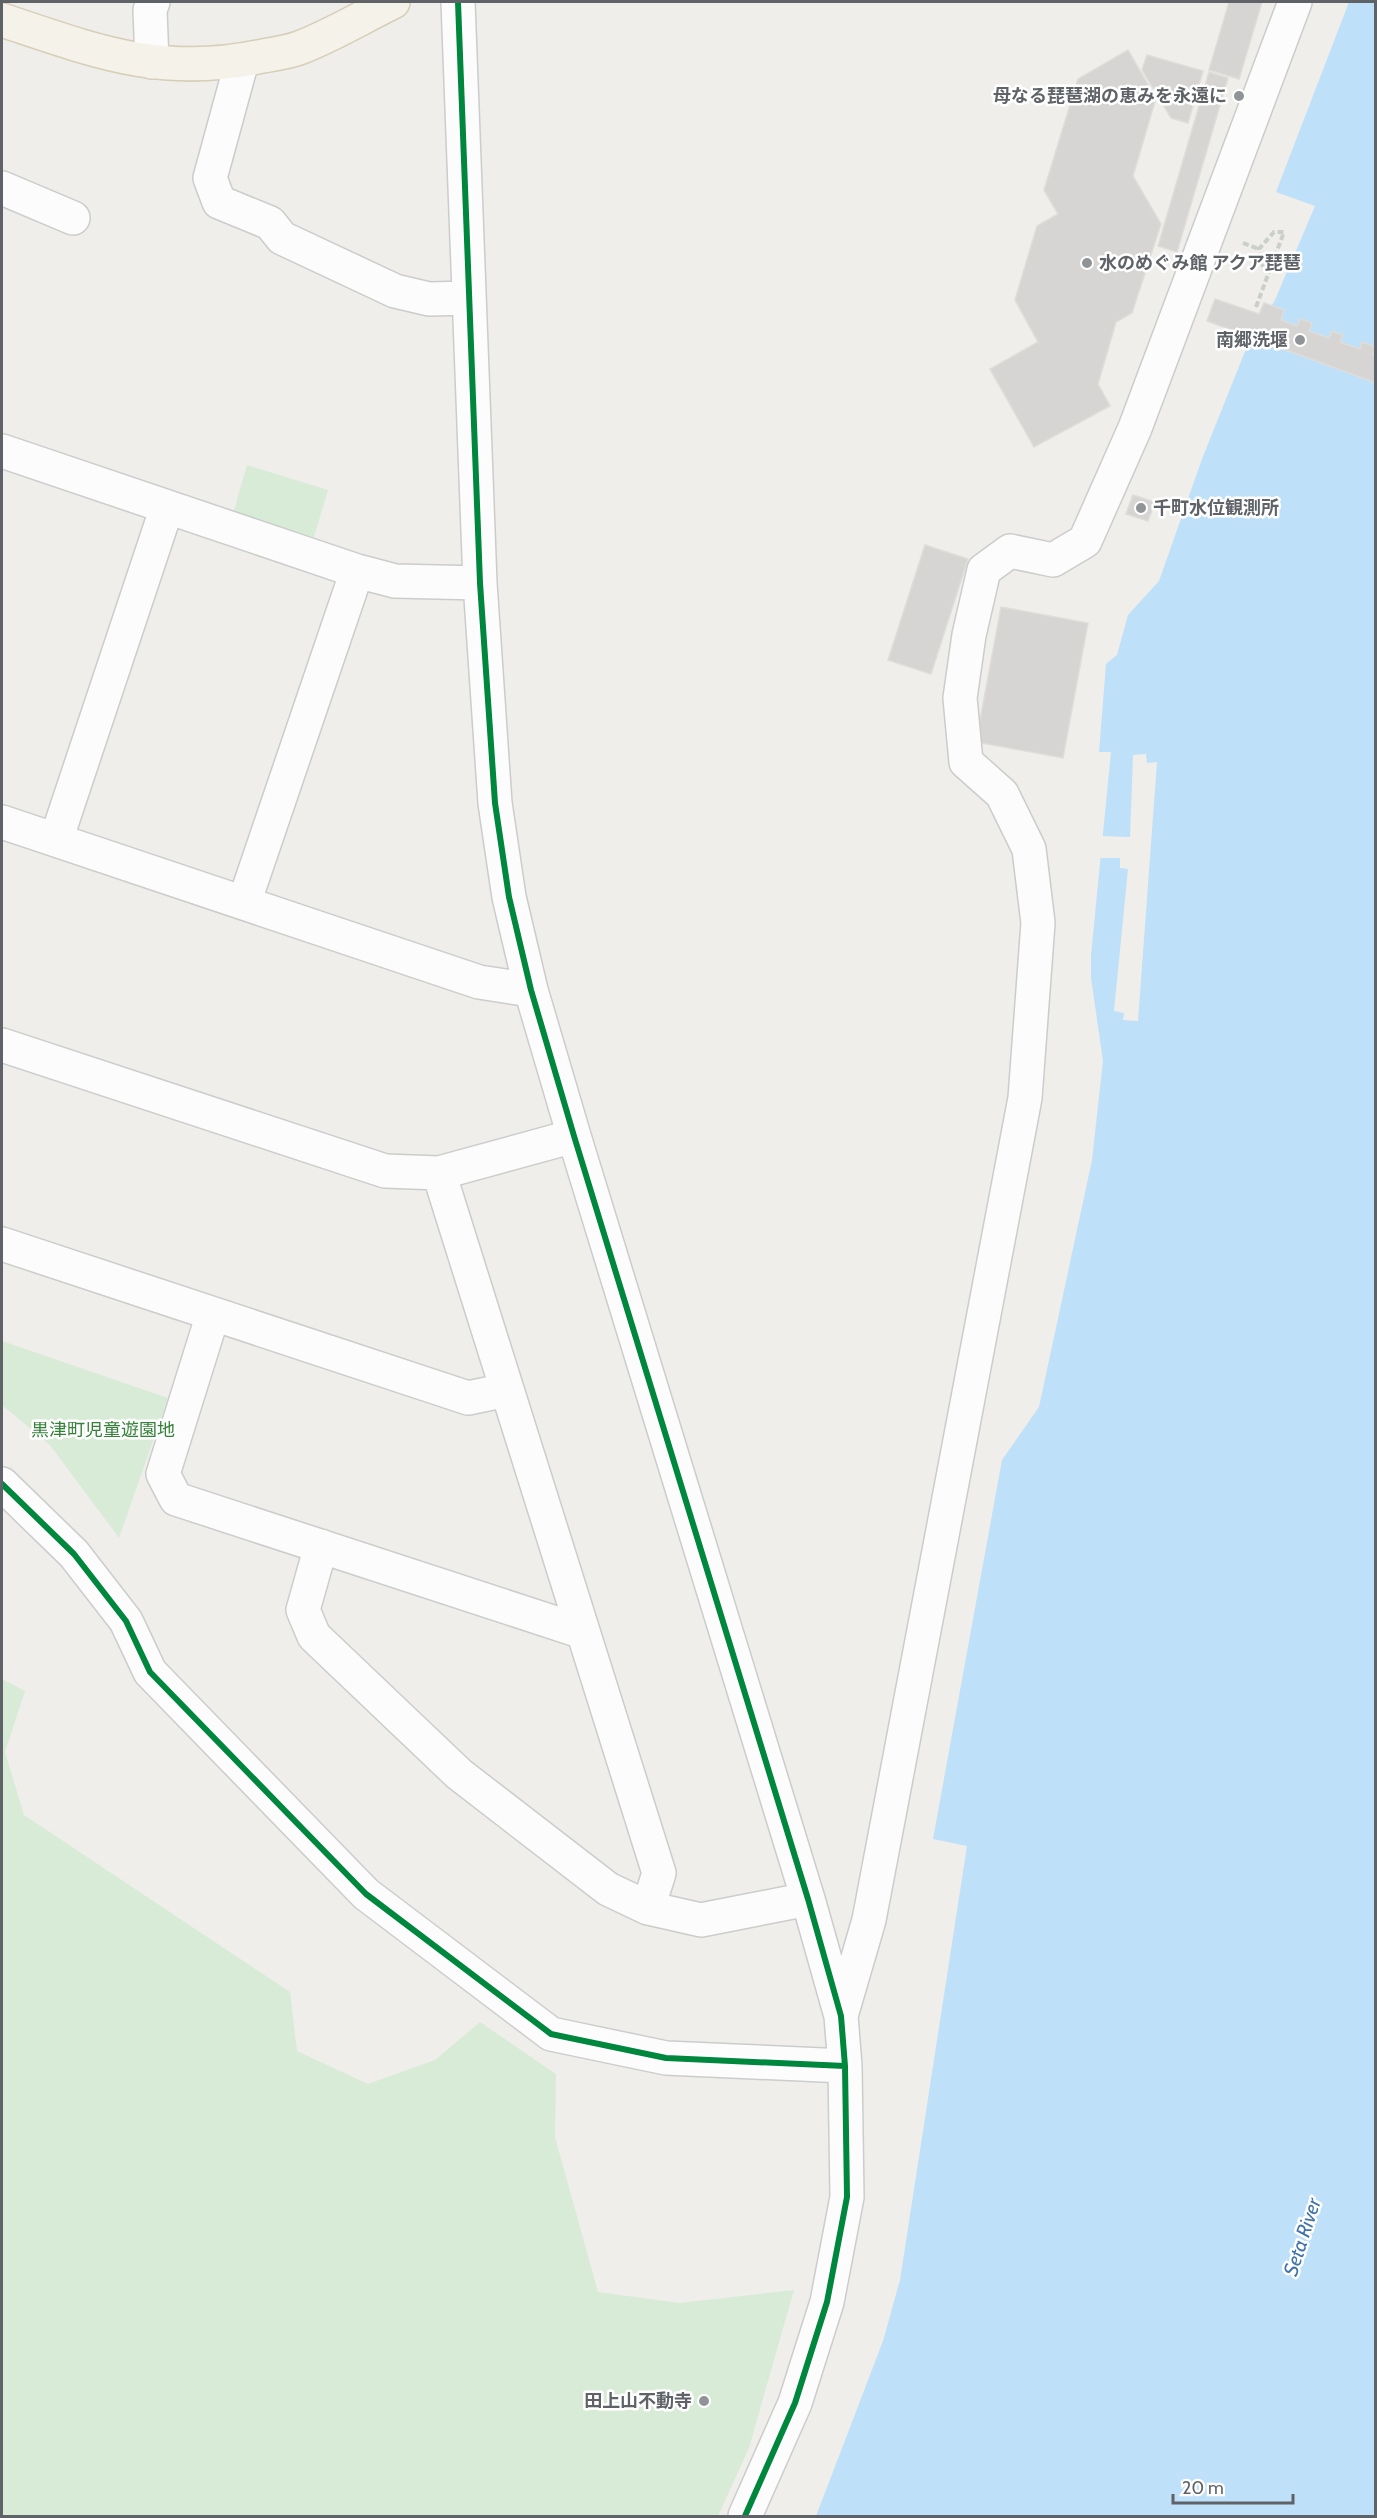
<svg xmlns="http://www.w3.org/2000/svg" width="1377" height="2518" viewBox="0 0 1377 2518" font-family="Cabin,'Noto Sans JP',sans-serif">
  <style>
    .green { fill: #d8ebd6 }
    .water { fill: #bfe0f9 }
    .pier { fill: #efeeea }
    .building { fill: #d6d5d3; stroke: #deddd9; stroke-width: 1.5 }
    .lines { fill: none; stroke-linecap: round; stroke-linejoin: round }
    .minor-casing { stroke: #cbcccc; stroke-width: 36 }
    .major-casing { stroke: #d7ceb8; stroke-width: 36 }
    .path { stroke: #cacfcc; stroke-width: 4; stroke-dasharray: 6 3; stroke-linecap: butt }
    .minor { stroke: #fdfcfc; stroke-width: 33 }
    .major { stroke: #f4f2e9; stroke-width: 33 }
    .cycleway-casing { stroke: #fff; stroke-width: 10 }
    .cycleway { stroke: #00873e; stroke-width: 6 }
    .poi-dot { fill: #919496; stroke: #fff; stroke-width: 2 }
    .labels { text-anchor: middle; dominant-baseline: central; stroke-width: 5; stroke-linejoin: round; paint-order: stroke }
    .poi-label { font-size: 18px; font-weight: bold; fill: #5f6368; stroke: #fff; text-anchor: end }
    .park-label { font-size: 18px; fill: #348238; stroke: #fff }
    .water-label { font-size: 20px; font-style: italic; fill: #4174aa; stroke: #fff }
  </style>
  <rect width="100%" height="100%" fill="#efeeea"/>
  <!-- green -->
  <path class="green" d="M 247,465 L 328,490 L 314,537 L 233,514 Z
    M 2,1341 L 168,1398 L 119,1538 L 50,1445 L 2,1405 Z
    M 2,1679 L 25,1691 L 5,1752 L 24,1815 L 290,1992 L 297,2051 L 368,2084 L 435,2060 L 480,2022 L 556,2074 L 555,2137 L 598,2292 L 679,2303 L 794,2290 L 749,2448 L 718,2516 L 2,2516 Z"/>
  <!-- water -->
  <path class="water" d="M 1349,2 L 1375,2 L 1375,2516 L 816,2516 L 883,2341 L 900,2280 L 967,1846 L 933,1839 L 1002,1460 L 1039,1407 L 1092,1160 L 1103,1061 L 1091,978 L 1091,955 L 1111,752 L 1099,752 L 1106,664 L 1117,655 L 1128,615 L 1159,581 L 1202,459 L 1248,344 L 1275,300 L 1315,206 L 1276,192 Z"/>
  <!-- pier -->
  <path class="pier" d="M 1146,754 L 1147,763 L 1157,762 L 1138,1021 L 1123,1020 L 1124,1013 L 1114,1011 L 1128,869 L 1120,868 L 1120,858 L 1098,858 L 1100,836 L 1130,837 L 1133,755 Z"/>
  <!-- building -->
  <path class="building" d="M 1229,2 L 1262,2 L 1239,79 L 1209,70 Z
    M 1128,50 L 1156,98 L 1133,176 L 1161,224 L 1132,313 L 1116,322 L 1098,384 L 1110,406 L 1034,447 L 990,369 L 1038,342 L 1015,300 L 1037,226 L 1058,214 L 1044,190 L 1078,79 Z
    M 1147,55 L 1203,71 L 1188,123 L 1171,118 L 1142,70 Z
    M 1209,72 L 1228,78 L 1177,252 L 1158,246 Z
    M 1215,299 L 1259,314 L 1264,303 L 1284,310 L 1281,320 L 1297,326 L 1300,319 L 1312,323 L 1309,331 L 1329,338 L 1332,331 L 1343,335 L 1340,342 L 1360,349 L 1362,342 L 1376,347 L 1373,355 L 1376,356 L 1376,383 L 1207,321 Z
    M 1133,495 L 1155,502 L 1148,521 L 1126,514 Z
    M 925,545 L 968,559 L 931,674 L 888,660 Z
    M 1001,607 L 1088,623 L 1063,758 L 976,742 Z"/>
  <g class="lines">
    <!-- minor casing -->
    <g class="minor-casing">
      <path id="minor" d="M 458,2 L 480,583 L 495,803 L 509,897 L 531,990 L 574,1136 L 808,1899 L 841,2016 L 845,2066 L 847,2197 L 827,2302 L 795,2403 L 745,2516
        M 242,61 L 210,178 L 219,202 L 270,223 L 282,238 L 395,291 L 429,299 L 469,298
        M 152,62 L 150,10 L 153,2
        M 2,188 L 73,218
        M 2,451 L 357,571 L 395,581 L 480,583
        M 2,822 L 479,982 L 531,990
        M 56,840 L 167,507
        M 244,903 L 357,571
        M 2,1045 L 385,1171 L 439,1173 L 574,1136
        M 439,1173 L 659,1873 L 648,1908
        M 2,1244 L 468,1398 L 507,1390
        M 213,1314 L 163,1474 L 176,1499 L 583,1632
        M 2,1484 L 74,1554 L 126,1621 L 150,1672 L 366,1894 L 551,2034 L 666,2058 L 845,2066
        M 321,1546 L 303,1610 L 314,1636 L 459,1774 L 608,1889 L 648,1908 L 701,1920 L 808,1899
        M 841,2016 L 869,1920 L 1025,1098 L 1038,923 L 1029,849 L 1002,794 L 966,762 L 960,698 L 969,635 L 984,570 L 1010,551 L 1053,560 L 1085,541 L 1135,428 L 1295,2"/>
    </g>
    <!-- major casing -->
    <g class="major-casing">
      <path id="major" d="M 2,20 C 95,51 162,78 263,56 C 275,54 288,52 299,48 C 331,36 362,17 393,2"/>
    </g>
    <!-- path -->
    <path class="path" d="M 1243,243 L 1259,249
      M 1256,307 L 1269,272 L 1260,262 L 1259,249 L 1274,232 L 1284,232 L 1269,272"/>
    <!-- minor -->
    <use href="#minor" class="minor"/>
    <!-- major -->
    <use href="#major" class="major"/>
    <!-- cycleway casing -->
    <g class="cycleway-casing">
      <path id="cycleway" d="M 458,2 L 480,583 L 495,803 L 509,897 L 531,990 L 574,1136 L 808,1899 L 841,2016 L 845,2066 L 847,2197 L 827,2302 L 795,2403 L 745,2516
        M 2,1484 L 74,1554 L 126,1621 L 150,1672 L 366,1894 L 551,2034 L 666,2058 L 845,2066"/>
    </g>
    <!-- cycleway -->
    <use href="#cycleway" class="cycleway"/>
  </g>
  <!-- markers -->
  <g class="poi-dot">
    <circle cx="1239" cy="96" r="6"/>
    <circle cx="1087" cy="263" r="6"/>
    <circle cx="1300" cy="340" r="6"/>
    <circle cx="1141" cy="508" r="6"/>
    <circle cx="704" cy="2401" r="6"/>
  </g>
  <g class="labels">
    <!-- poi labels -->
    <g class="poi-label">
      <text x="1227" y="96">母なる琵琶湖の恵みを永遠に</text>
      <text x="1099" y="263" text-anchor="start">水のめぐみ館 アクア琵琶</text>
      <text x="1288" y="340">南郷洗堰</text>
      <text x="1153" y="508" text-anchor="start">千町水位観測所</text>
      <text x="692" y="2401">田上山不動寺</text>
    </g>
    <!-- park labels -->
    <g class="park-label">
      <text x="103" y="1430">黒津町児童遊園地</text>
    </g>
    <!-- water labels -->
    <g class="water-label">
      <text transform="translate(1302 2237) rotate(-72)">Seta River</text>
    </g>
  </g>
  <!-- border -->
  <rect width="1377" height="2518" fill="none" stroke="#5f6368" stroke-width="6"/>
  <!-- scale -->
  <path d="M1173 2494v9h120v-9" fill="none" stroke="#5f6368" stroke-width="3"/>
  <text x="1182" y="2494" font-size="18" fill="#5f6368" stroke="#ffffff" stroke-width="4.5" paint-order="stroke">20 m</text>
</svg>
